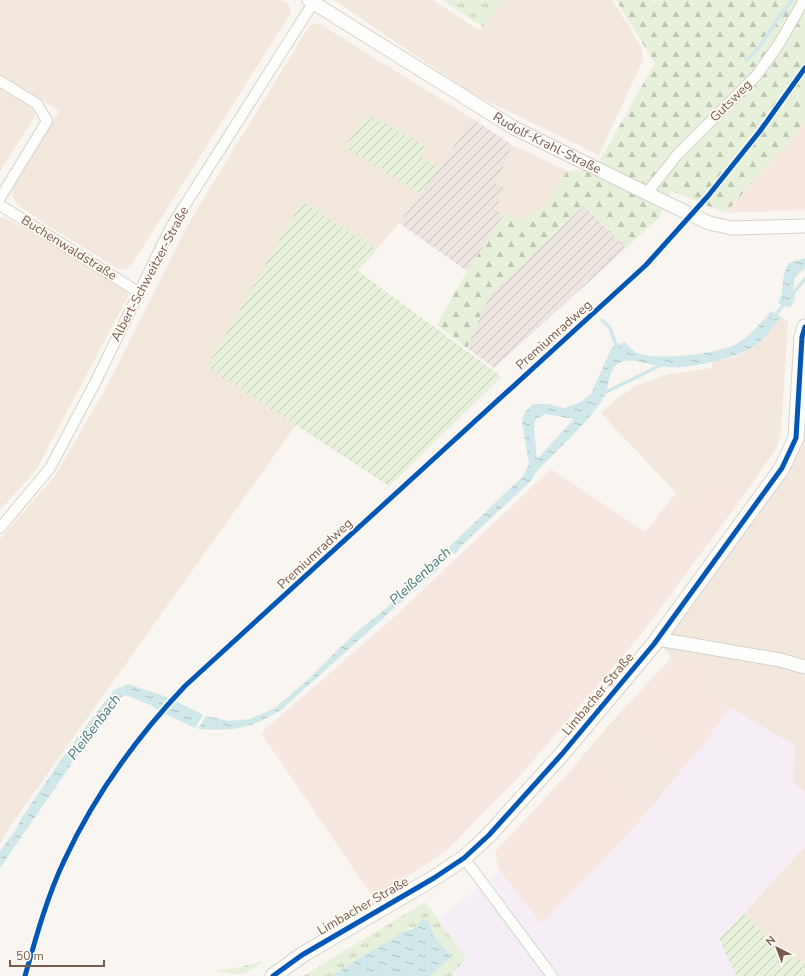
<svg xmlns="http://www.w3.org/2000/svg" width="805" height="976" viewBox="0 0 805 976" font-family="'Nunito Sans',sans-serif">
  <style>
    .residential { fill: #f2e8de }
    .commercial { fill: #f6e8e1 }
    .industrial { fill: url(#industrial-furrows) }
    .education { fill: #f6eef6 }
    .grass { fill: url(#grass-tufts) }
    .forest { fill: url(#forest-firs) }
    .garden { fill: url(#garden-furrows) }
    .water { fill: url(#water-ripples); fill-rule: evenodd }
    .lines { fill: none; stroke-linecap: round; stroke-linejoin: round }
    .stream { stroke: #d0e8ea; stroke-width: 3.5 }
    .minor-casing { stroke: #d7d1cb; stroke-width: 12 }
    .tertiary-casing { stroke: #d7d1cb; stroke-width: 15 }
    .secondary-casing { stroke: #d9d2cb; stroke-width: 17 }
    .minor { stroke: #fefefd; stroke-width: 10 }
    .tertiary { stroke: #fefefd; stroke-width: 13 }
    .secondary { stroke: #fefefd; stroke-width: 15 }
    .cycleway-casing { stroke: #fffaf3; stroke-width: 8 }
    .cycleway { stroke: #0057b8; stroke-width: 5 }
    .labels { text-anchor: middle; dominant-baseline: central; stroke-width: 3.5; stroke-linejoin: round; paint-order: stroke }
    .street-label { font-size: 13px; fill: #7a5c4d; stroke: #fffaf3 }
    .water-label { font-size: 14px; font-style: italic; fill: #437c86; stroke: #fffaf3 }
  </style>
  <defs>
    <pattern id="industrial-furrows" width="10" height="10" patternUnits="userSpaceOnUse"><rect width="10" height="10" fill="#ede5e0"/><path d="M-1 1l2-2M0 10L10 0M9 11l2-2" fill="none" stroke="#c5bdb8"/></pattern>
    <pattern id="grass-tufts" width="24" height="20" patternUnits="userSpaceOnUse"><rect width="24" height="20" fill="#e7f0db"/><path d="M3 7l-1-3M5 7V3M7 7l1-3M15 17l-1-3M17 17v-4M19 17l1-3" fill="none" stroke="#c0c6b4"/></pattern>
    <pattern id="forest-firs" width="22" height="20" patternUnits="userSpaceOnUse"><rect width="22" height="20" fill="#e7f0db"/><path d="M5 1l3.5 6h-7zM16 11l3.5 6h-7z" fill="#c0c6b4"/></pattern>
    <pattern id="garden-furrows" width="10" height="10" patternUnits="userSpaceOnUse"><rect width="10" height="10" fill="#e7f0db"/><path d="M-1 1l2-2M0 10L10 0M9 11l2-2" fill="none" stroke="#c0c6b4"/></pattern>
    <pattern id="water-ripples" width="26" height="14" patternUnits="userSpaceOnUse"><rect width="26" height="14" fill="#d0e8ea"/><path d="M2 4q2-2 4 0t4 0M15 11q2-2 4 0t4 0" fill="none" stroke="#aebfc0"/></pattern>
  </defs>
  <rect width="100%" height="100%" fill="#f9f5f0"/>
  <!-- residential -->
  <path class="residential" d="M 0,0 L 282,0 L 287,3 L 292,11 L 132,264 L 125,270 L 118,269 L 46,224 L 18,205 L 13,197 L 12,187 L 59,111 L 0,74 Z
    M 334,0 L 433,0 L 480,31 L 502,0 L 612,0 L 642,48 L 643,60 L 599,155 L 471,93 Z
    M 318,23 L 473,119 L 399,223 L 377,249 L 302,201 L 296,425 L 11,825 L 0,844 L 0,539 L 54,477 L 105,390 L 191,219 L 310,25 Z
    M 0,88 L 29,106 L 34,112 L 34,118 L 0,171 Z
    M 512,145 L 567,171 L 547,206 L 523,220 L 507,213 L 504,215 L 495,209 L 505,188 L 496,185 Z
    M 0,217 L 9,220 L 115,280 L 129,295 L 36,470 L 0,510 Z
    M 781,317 L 788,321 L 781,430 L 777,447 L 745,494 L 723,486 L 706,490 L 688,506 L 601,413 L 618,398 L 638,385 L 669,374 L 712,368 L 712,362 L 735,357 L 754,347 Z
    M 805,437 L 805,793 L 792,781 L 795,746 L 730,707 L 711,692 L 715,666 L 671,658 L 658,639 Z
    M 618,715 L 680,772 L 649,810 L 585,753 Z
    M 805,846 L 805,962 L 784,957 L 744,913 Z"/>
  <!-- commercial -->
  <path class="commercial" d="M 805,121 L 805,210 L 725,213 L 797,133 Z
    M 551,469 L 645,532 L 676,493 L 688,506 L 706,490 L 723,486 L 745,494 L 639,637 L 519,777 L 447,850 L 374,899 L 261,733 L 395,616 Z
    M 671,658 L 715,666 L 711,692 L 730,707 L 705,743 L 680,772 L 618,715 Z
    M 585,753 L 649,810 L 633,829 L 541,924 L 498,868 L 495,852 L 573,768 Z"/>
  <!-- industrial -->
  <path class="industrial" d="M 473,119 L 512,145 L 496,184 L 505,188 L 495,209 L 504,215 L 467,271 L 399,223 Z
    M 584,206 L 626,248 L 494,368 L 467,348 L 489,295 Z"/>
  <!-- education -->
  <path class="education" d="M 730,707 L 795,746 L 792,781 L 805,793 L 805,846 L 719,938 L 736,976 L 451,976 L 466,958 L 438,919 L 500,871 L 541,924 L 633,829 L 705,743 Z"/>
  <!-- grass -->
  <path class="grass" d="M 442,0 L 502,0 L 483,27 Z
    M 425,902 L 466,958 L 451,976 L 430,976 L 450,958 L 450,954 L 440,944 L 433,934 L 430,923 L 409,929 L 331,976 L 303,976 Z
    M 261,961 L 262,963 C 241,976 241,976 215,971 L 241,967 Z"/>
  <!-- forest -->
  <path class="forest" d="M 616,0 L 652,0 L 655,2 L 657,0 L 805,0 L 805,121 L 797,133 L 725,213 L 672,191 L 657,220 L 626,248 L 584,206 L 489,295 L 467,348 L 437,325 L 467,271 L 506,213 L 524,220 L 547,206 L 567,171 L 595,169 L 655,63 Z"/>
  <!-- garden -->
  <path class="garden" d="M 367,114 L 427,147 L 422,158 L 440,167 L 421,194 L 345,147 Z
    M 302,201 L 377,249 L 358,271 L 502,377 L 389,486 L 207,367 Z
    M 744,913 L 784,957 L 805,962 L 805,976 L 736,976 L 719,938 Z"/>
  <!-- water -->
  <path class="water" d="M 805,258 L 805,268 L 795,277 L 793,289 L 795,299 L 790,308 L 778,303 C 786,291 779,279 789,263 Z
    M 771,311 L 781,317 C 773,327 765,339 754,346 C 736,359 688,369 666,367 C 656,367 633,358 624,361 C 606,366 611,386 603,399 C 587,424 556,451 535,473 L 532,480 L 460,547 L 455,555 L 449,547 L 523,476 L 529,464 L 522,421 L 525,412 L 533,404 L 548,404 L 564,408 L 581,402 L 591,394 L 612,347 L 625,342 C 628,345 633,351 637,353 C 655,361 722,354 738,343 C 752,334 761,323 771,311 ZM 546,414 L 574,419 L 537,459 L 534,429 L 535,420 Z
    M 432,562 L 439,568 L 281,710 C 250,729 234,731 198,729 L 206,716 L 229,721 L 250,719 L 275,708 L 304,683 L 354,634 L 382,612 Z
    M 128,684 L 170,698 L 203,715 L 195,728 L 159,711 L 151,705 L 125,695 L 121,697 L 79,753 L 0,868 L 0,851 L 15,831 L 22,817 L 70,747 L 114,690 Z
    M 424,919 L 430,923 L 433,934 L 440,944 L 450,954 L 450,958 L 430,976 L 331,976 L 403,932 L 415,928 L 419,922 Z"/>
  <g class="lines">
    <!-- stream -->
    <path class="stream" d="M 746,60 C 763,46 767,35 779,17 C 783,11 788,7 792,0
      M 791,296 L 805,279
      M 773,318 L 785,303
      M 602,320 L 610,328 L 618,350
      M 602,394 L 661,365
      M 432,568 L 454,548"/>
    <!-- minor casing -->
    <g class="minor-casing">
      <path id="minor" d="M 0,81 L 37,104 L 47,121 L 0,198
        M 646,194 L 678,154 L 756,76 L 779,44 L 804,0
        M 0,205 L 138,292
        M 0,528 L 50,468 L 96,381 L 171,227 L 315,0
        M 464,858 L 552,976"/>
    </g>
    <!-- tertiary casing -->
    <g class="tertiary-casing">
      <g id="tertiary">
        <path id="s1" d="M 309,0 L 514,128 L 673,206 L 709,223 L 732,228 L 805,226"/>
        <path d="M 658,639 L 780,660 L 805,667"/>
      </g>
    </g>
    <!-- secondary casing -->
    <g class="secondary-casing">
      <path id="secondary" d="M 273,976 L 302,955 L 434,878 L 464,858 L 489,835 L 562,754 L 654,644 L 782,468 L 796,438 L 802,337 L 805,327"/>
    </g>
    <!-- minor -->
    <use href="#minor" class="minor"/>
    <!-- tertiary -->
    <use href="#tertiary" class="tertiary"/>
    <!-- secondary -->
    <use href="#secondary" class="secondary"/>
    <!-- cycleway casing -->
    <g class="cycleway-casing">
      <path id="cycleway" d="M 25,976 C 36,937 47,897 64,861 C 94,796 136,738 185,686 L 646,265 L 708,196 L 760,131 L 805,68
        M 273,976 L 302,955 L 434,878 L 464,858 L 489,835 L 562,754 L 654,644 L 782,468 L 796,438 L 802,337 L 805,327"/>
    </g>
    <!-- cycleway -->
    <use href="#cycleway" class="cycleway"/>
  </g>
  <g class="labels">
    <!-- street labels -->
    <g class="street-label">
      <text transform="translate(731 101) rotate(-45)">Gutsweg</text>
      <text stroke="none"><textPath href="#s1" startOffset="278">Rudolf-Krahl-Straße</textPath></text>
      <text transform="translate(69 248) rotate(32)">Buchenwaldstraße</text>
      <text transform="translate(150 274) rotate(-62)">Albert-Schweitzer-Straße</text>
      <text transform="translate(554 335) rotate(-42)">Premiumradweg</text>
      <text transform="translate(315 554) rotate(-43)">Premiumradweg</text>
      <text transform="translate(598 694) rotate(-50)">Limbacher Straße</text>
      <text transform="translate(363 906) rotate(-30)">Limbacher Straße</text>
    </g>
    <!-- water labels -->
    <g class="water-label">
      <text transform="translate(420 576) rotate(-43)">Pleißenbach</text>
      <text transform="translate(94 727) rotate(-53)">Pleißenbach</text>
    </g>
  </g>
  <!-- north arrow -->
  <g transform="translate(777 948) rotate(318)" stroke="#fffaf3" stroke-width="3" paint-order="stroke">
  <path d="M0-3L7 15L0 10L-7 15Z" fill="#7a5c4d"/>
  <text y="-6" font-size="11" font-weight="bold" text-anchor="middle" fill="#7a5c4d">N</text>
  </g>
  <!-- scale -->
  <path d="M10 960v6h94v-6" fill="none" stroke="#7a5c4d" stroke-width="2"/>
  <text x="16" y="960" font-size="12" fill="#7a5c4d" stroke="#fffaf3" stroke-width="3" paint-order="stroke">50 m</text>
</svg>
